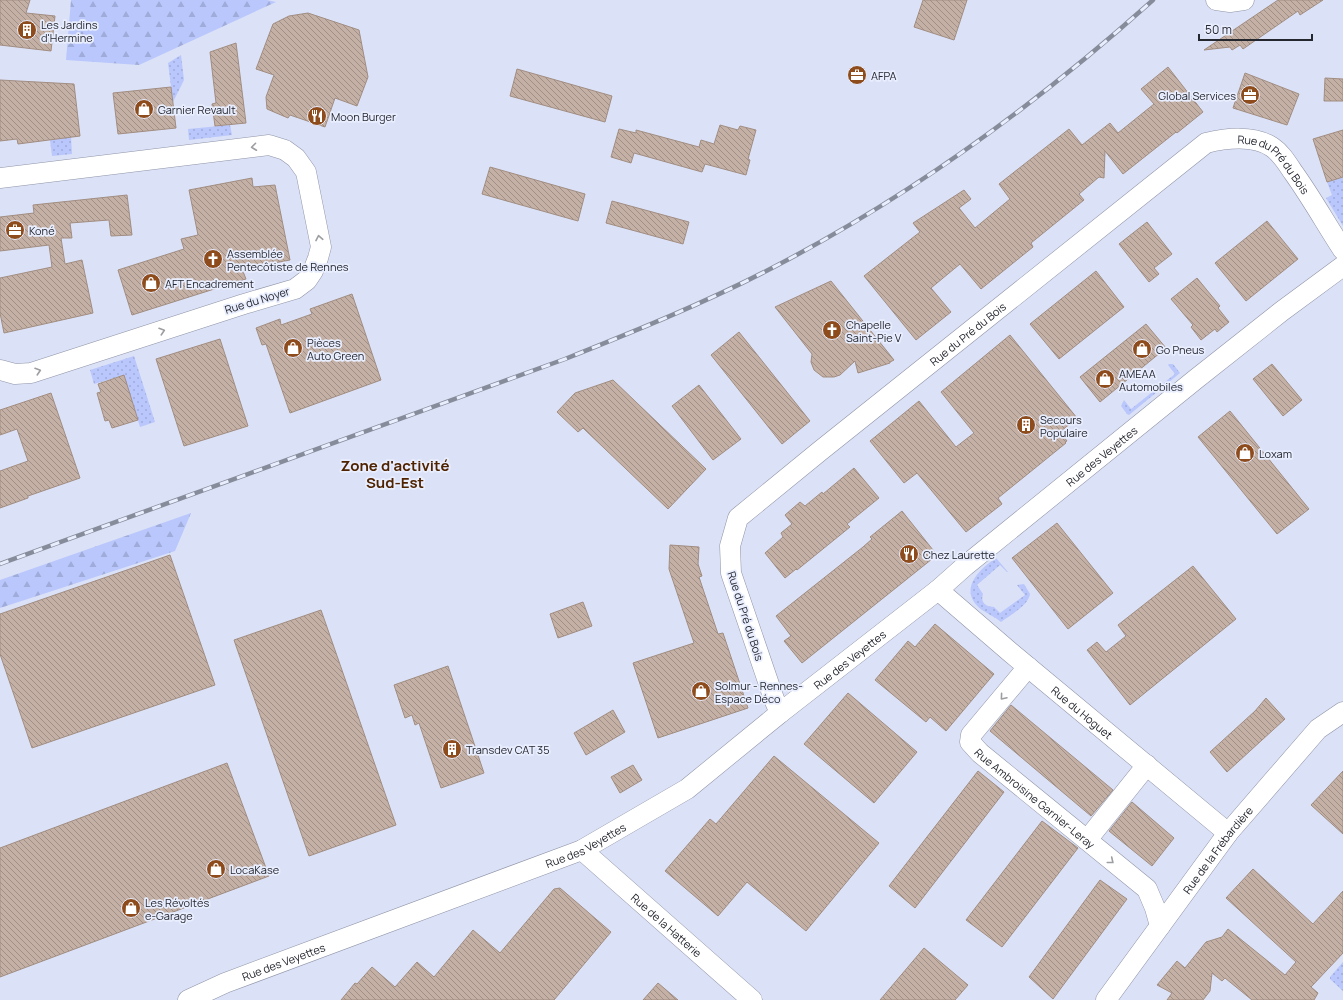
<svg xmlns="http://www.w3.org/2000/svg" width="1343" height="1000" viewBox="0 0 1343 1000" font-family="Manrope,sans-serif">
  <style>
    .grass { fill: url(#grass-dots) }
    .forest { fill: url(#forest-firs) }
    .building { fill: url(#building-back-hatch); stroke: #a18d82 }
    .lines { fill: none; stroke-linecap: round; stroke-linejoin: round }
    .minor-casing { stroke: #8f94a7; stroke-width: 21 }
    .minor { stroke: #fff; stroke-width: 20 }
    .rail-casing { stroke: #878c9b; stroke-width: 4.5 }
    .rail { stroke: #e9eeff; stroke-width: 3; stroke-dasharray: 9; stroke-linecap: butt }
    .oneway { stroke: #9d9ea1 }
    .labels { text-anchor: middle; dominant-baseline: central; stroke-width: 3.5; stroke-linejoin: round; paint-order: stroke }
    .poi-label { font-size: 11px; fill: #25272f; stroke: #e9eeff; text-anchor: start }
    .street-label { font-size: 11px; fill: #25272f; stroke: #e9eeff }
    .district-label { font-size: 15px; font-weight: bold; fill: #4f2300; stroke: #e9eeff }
  </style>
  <defs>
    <pattern id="grass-dots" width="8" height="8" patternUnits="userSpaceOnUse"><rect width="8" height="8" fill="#b9c7fc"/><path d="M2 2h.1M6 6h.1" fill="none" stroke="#9fabd8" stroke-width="1.8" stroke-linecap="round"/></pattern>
    <pattern id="forest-firs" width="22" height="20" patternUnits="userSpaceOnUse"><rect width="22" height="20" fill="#b9c7fc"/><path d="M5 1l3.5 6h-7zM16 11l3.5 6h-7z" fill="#9fabd8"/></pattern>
    <pattern id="building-back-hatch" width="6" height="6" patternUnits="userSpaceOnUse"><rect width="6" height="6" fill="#c4b0a4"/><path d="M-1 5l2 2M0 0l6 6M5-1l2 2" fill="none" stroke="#9f8f86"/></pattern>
  </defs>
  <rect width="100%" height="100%" fill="#dbe1f6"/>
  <!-- grass -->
  <path class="grass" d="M 181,55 L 184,80 L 173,102 L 168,63 Z
    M 230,125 L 232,135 L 189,140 L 188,129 Z
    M 71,137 L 72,154 L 52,156 L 50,140 Z
    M 1343,177 L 1343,226 L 1326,198 L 1332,195 L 1327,182 Z
    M 134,356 L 155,422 L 140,427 L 124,375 L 94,384 L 90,370 Z
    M 1169,364 L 1173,364 L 1180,373 L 1129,415 L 1127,414 L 1121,406 L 1124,400 L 1131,409 L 1175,374 L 1168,365 Z
    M 996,558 L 1008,572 L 1007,572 L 1000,565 L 977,585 L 983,594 C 980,603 986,607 994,607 L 1000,613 L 1025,595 L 1017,585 L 1024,584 L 1030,594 C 1028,606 1010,615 1001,622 C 995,617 988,614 982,610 C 957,591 978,570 996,558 Z
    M 1343,962 L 1343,991 L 1330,979 L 1330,977 Z"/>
  <!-- forest -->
  <path class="forest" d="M 71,0 L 267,0 L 276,2 L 139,65 L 66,60 Z
    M 191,513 L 175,551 L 0,608 L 0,580 Z"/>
  <!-- building -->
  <path class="building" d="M 0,0 L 30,0 L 26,13 L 55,16 L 51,51 L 0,45 Z
    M 923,0 L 967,0 L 954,40 L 914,27 Z
    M 1278,0 L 1323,0 L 1300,15 L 1298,11 L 1243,49 L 1240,45 L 1232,50 L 1230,47 L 1204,50 Z
    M 308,13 L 359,30 L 368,77 L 357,106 L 335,98 L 325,127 L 290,115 L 288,118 L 267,109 L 266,97 L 274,75 L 256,69 L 273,24 L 289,16 Z
    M 236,43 L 246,123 L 215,126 L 212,104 L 216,103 L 210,52 Z
    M 1168,67 L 1203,112 L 1177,133 L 1176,132 L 1123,174 L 1105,151 L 1104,178 L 1099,177 L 1079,194 L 1084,200 L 1031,243 L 1033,247 L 981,289 L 960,264 L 931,288 L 951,312 L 916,340 L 864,276 L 920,232 L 913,223 L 964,190 L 971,199 L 959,208 L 975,228 L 1010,199 L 999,184 L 1069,129 L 1082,145 L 1110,123 L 1118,133 L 1154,104 L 1141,89 Z
    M 517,69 L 612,96 L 605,122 L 510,96 Z
    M 1245,73 L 1299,94 L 1287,125 L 1233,108 Z
    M 1325,78 L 1343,79 L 1343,101 L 1324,101 Z
    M 0,80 L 74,84 L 80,136 L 18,144 L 17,139 L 0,141 Z
    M 171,87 L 176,128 L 118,134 L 113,93 Z
    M 720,125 L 738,130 L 740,126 L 756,130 L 748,159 L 750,160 L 746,175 L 705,164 L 702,172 L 634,153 L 631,163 L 611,157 L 619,129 L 636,133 L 636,130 L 699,147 L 701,140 L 714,144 Z
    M 1343,130 L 1343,177 L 1327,182 L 1313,139 Z
    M 490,167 L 585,194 L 578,221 L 482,194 Z
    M 252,178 L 253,187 L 275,185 L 290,260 L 242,269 L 246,279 L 132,315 L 118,270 L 184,249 L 181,239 L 198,235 L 189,190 Z
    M 127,195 L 132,235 L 111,236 L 109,220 L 70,223 L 72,238 L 61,238 L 65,264 L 82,260 L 93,313 L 4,333 L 0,313 L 0,278 L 52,267 L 49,245 L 0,251 L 0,217 L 34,213 L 33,205 Z
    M 612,201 L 689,222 L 683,244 L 606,223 Z
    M 1267,221 L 1298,259 L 1246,301 L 1215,263 Z
    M 1147,222 L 1172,254 L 1154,268 L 1159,274 L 1149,282 L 1119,244 Z
    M 1096,271 L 1124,307 L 1059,359 L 1030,324 Z
    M 1197,278 L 1220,306 L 1218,308 L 1229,322 L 1217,332 L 1215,329 L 1201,340 L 1191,327 L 1193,325 L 1171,299 Z
    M 831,281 L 894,360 L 890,362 L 890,363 L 858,373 L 855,361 L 840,375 L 834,377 L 823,377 L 814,370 L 811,362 L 812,354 L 775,307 Z
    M 352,294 L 381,380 L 290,413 L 266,344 L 262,345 L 256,328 L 280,319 L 281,325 L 312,314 L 310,309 Z
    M 1146,324 L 1166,348 L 1100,402 L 1080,377 Z
    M 739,332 L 810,421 L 782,444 L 711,355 Z
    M 1010,335 L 1077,418 L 1060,432 L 1067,441 L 1065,442 L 1066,443 L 998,498 L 1002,504 L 966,532 L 917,473 L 904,483 L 870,441 L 919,401 L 956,447 L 974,433 L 941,392 Z
    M 220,339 L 248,426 L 184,446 L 156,359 Z
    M 1272,364 L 1302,400 L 1283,416 L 1253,379 Z
    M 124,375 L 138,420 L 112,428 L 109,420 L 105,421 L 97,393 L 101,392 L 98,384 Z
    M 613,380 L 706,469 L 668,509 L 583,428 L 578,432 L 557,412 L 575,393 Z
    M 699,385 L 741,439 L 713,460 L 672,406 Z
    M 51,393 L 80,478 L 28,496 L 28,498 L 0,508 L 0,471 L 28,461 L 17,429 L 0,435 L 0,410 Z
    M 1230,411 L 1309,509 L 1277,534 L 1198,437 Z
    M 854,468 L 879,498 L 847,524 L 850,527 L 797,570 L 796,569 L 785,578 L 765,553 L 783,537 L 781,533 L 792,524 L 785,515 L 800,502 L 805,506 L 822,492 L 823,494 Z
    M 902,511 L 937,555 L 802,663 L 784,641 L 791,636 L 776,616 L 863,547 L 872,539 L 870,537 Z
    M 1057,523 L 1113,593 L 1068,629 L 1012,558 Z
    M 670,545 L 699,547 L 698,564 L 702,576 L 699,577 L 718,634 L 723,633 L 748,708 L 658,738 L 633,663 L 694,643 L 669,569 Z
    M 170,555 L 215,685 L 32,748 L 0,654 L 0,614 Z
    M 1193,566 L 1236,619 L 1130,705 L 1087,650 L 1097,642 L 1106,652 L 1126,636 L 1118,625 Z
    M 583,602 L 592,626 L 558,638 L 550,614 Z
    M 321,610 L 396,825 L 309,856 L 234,640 Z
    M 935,624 L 994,674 L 946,731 L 930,717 L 926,722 L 875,680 L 908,641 L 915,647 Z
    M 448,666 L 484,773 L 441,788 L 419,723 L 415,725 L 412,715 L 405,718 L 394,685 Z
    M 848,693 L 917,752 L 874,803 L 804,744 Z
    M 1266,698 L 1285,719 L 1227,772 L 1210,752 L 1255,711 Z
    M 1011,705 L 1113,790 L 1091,816 L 990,731 Z
    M 613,710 L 625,732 L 586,755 L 574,733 Z
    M 774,756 L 879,843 L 806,931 L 747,882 L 718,916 L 665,871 L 710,819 L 716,824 Z
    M 227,763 L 269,876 L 0,977 L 0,848 Z
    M 633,765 L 642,780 L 620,793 L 611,777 Z
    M 978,771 L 1004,792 L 915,908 L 889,886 Z
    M 1343,771 L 1343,834 L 1311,805 Z
    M 1132,802 L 1174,838 L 1152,866 L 1109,831 Z
    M 1042,821 L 1078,848 L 1002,947 L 966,920 Z
    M 1253,869 L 1313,924 L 1343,891 L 1343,953 L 1311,987 L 1318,993 L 1314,1000 L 1252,1000 L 1225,978 L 1222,981 L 1212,973 L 1210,991 L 1203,1000 L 1167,1000 L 1172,993 L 1157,985 L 1177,961 L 1185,968 L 1206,942 L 1222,937 L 1228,929 L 1285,975 L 1296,962 L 1226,898 Z
    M 1100,880 L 1127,899 L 1053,999 L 1029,977 Z
    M 560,888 L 611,932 L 554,1000 L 341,1000 L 355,983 L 357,984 L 372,967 L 395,987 L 417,962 L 434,977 L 473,930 L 500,953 L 554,889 Z
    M 924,948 L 968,985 L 955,1000 L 880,1000 Z
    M 658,983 L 678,1000 L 643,1000 Z"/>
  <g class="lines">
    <!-- minor casing -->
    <g class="minor-casing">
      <g id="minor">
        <path d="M 1216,0 L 1230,2 L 1244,0"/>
        <path d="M 0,178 L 269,145 L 285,150 L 296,158 L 306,172 L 321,247 L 318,258 L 313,271 L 307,280 L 295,289 L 244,304 L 31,373 L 15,374 L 0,370"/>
        <path id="s1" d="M 938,590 L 1010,652 L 1228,833"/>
        <path id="s2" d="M 1028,667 L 971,735 L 970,742 L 980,753 L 1147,889 L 1155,908 L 1160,926"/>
        <path id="s3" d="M 780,713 L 774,699 L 731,573 L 730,546 L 738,518 L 820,451 L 1206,143 C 1226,138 1254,135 1272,147 C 1281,153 1287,163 1293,172 C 1311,197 1326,224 1343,250"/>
        <path d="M 1087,840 L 1147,765"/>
        <path id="s4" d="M 582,850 L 752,1000"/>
        <path id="s5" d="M 188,1000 L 225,983 L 582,850 L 687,789 L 780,713 L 938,590 L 965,566 L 1196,379 L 1282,311 L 1343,266"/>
        <path id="s6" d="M 1106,1000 L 1228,833 L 1318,729 L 1343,712"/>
      </g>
    </g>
    <!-- minor -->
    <use href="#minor" class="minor"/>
    <!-- rail casing -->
    <g class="rail-casing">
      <path id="rail" d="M 0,564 L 565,359 C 635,331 705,303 772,268 C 911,196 1037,104 1153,0"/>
    </g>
    <!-- rail -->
    <use href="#rail" class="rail"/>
  </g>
  <!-- one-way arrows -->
  <defs><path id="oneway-chevron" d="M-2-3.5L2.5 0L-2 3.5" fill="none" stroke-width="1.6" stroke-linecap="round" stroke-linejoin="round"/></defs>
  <g class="oneway">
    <use href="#oneway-chevron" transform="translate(254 147) rotate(173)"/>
    <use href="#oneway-chevron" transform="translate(319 238) rotate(-101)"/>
    <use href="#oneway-chevron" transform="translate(162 331) rotate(-18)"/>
    <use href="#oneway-chevron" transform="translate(38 371) rotate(-18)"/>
    <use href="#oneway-chevron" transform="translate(1003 697) rotate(130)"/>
    <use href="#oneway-chevron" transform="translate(1111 861) rotate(39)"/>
  </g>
  <!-- icons -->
  <defs>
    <g id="building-disc" transform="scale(1)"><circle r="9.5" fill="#8e4c1c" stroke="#e9eeff"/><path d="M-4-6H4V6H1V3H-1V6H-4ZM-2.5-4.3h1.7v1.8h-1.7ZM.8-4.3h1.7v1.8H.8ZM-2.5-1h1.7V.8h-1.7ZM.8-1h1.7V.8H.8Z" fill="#fff"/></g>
    <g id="office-disc" transform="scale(1)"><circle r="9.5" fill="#8e4c1c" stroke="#e9eeff"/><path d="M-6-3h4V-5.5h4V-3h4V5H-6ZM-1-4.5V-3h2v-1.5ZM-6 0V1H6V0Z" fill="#fff"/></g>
    <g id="shop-disc" transform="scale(1)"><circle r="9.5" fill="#8e4c1c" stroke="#e9eeff"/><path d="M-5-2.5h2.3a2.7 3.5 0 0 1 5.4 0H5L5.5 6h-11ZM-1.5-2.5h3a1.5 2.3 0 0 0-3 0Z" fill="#fff"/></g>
    <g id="restaurant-disc" transform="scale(1)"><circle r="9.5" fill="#8e4c1c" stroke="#e9eeff"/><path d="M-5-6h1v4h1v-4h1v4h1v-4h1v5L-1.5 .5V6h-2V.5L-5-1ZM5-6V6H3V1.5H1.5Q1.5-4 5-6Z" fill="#fff"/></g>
    <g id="church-disc" transform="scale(1)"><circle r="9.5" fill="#8e4c1c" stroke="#e9eeff"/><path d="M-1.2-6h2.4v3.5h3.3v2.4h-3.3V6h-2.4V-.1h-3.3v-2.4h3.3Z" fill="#fff"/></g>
  </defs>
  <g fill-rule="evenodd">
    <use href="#building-disc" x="27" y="30"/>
    <use href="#office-disc" x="857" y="75"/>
    <use href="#office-disc" x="1250" y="95"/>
    <use href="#shop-disc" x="144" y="109"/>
    <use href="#restaurant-disc" x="317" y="116"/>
    <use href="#office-disc" x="15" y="230"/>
    <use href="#church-disc" x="213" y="259"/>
    <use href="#shop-disc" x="151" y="283"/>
    <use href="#church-disc" x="832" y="330"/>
    <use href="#shop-disc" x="293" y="348"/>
    <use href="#shop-disc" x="1142" y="349"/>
    <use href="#shop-disc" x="1105" y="379"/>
    <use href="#building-disc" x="1026" y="425"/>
    <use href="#shop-disc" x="1245" y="453"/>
    <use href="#restaurant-disc" x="909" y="554"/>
    <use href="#shop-disc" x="701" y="691"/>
    <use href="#building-disc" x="452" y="749"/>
    <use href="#shop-disc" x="216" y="869"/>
    <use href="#shop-disc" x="131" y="908"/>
  </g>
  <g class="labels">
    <!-- poi labels -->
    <g class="poi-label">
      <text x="41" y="24">Les Jardins<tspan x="41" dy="13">d'Hermine</tspan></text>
      <text x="871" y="75">AFPA</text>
      <text x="1236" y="95" text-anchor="end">Global Services</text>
      <text x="158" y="109">Garnier Revault</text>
      <text x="331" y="116">Moon Burger</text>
      <text x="29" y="230">Koné</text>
      <text x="227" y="253">Assemblée<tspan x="227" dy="13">Pentecôtiste de Rennes</tspan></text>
      <text x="165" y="283">AFT Encadrement</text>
      <text x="846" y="324">Chapelle<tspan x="846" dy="13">Saint-Pie V</tspan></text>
      <text x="307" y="342">Pièces<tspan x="307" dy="13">Auto Green</tspan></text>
      <text x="1156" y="349">Go Pneus</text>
      <text x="1119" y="373">AMEAA<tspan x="1119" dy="13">Automobiles</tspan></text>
      <text x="1040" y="419">Secours<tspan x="1040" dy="13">Populaire</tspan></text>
      <text x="1259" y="453">Loxam</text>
      <text x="923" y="554">Chez Laurette</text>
      <text x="715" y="685">Solmur - Rennes-<tspan x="715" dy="13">Espace Déco</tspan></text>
      <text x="466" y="749">Transdev CAT 35</text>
      <text x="230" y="869">LocaKase</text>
      <text x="145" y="902">Les Révoltés<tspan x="145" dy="13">e-Garage</tspan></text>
    </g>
    <!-- street labels -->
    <g class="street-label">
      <text stroke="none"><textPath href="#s3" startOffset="883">Rue du Pré du Bois</textPath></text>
      <text transform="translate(257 300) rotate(-17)">Rue du Noyer</text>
      <text stroke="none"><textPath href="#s3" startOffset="499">Rue du Pré du Bois</textPath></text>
      <text stroke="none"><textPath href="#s5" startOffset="1075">Rue des Veyettes</textPath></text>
      <text transform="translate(746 616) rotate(72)">Rue du Pré du Bois</text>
      <text stroke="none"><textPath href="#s5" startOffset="751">Rue des Veyettes</textPath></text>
      <text stroke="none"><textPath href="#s1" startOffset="189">Rue du Hoguet</textPath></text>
      <text stroke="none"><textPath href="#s2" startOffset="182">Rue Ambroisine Garnier-Leray</textPath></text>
      <text stroke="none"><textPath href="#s5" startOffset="427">Rue des Veyettes</textPath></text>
      <text stroke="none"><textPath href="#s6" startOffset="187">Rue de la Frébardière</textPath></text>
      <text stroke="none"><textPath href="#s4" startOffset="113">Rue de la Hatterie</textPath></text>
      <text stroke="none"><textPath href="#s5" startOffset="103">Rue des Veyettes</textPath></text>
    </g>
    <!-- district labels -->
    <g class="district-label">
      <text x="395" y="465">Zone d'activité<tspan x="395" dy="17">Sud-Est</tspan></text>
    </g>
  </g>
  <!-- scale -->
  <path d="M1199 34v6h113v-6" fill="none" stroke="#25272f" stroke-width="2"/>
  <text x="1205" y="34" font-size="12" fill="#25272f" stroke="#e9eeff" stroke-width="3" paint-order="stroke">50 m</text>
</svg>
